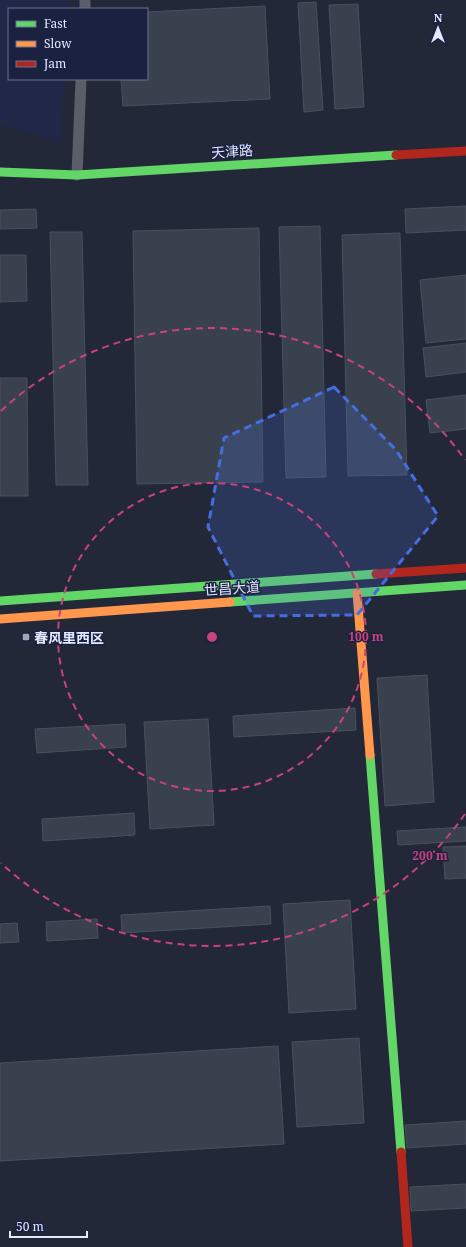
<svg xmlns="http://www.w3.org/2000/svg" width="466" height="1247" viewBox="0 0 466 1247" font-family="'Noto Serif','Noto Sans SC',serif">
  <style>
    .built { fill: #202749 }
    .building { fill: #3a414e; stroke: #48505d }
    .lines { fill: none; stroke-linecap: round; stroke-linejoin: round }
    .street { stroke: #5a5e69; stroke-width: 11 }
    .fast { stroke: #63d668; stroke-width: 9 }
    .slow { stroke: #ff974d; stroke-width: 9 }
    .jam { stroke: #b3261e; stroke-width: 9 }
    .marked { fill: #456de0; fill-opacity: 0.2; stroke: #456de0; stroke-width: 3; stroke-dasharray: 8 5; stroke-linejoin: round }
    .ring { fill: none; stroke: #c9427c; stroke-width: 2; stroke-dasharray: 7 5 }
    .poi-dot { fill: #a0a5b9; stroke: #1b2241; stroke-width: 1.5 }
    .labels { text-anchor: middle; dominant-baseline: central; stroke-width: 3; stroke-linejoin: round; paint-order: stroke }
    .street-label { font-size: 14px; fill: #e3e9fe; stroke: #1b2241 }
    .poi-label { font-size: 14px; font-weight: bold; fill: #e3e9fe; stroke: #1b2241; text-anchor: start }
    .centre { fill: #c9427c; stroke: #1b2241; stroke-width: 2 }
    .ring-label { font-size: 12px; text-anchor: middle; font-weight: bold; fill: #c9427c; stroke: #1b2241; stroke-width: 3; stroke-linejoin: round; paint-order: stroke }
  </style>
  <rect width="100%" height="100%" fill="#232839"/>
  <!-- built -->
  <path class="built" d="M 0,0 L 69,0 L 69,9 L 9,9 L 9,79 L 64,79 L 61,141 L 0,125 Z"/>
  <!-- building -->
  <path class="building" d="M 316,2 L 323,110 L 304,112 L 298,3 Z
    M 358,4 L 364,107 L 335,109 L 329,5 Z
    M 265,6 L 270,99 L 123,106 L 121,79 L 147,79 L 147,12 Z
    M 466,206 L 466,230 L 406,233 L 405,209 Z
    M 36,209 L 37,228 L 0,229 L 0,210 Z
    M 320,226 L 326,477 L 286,478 L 279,227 Z
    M 259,228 L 263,482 L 137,484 L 133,231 Z
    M 50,232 L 82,232 L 88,485 L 56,485 Z
    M 400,233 L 407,475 L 348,476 L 342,235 Z
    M 0,255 L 26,255 L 27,301 L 0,302 Z
    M 466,275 L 466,339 L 426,343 L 420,280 Z
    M 466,343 L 466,372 L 426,377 L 423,348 Z
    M 0,378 L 27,378 L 28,496 L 0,496 Z
    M 466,395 L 466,429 L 430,433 L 426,400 Z
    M 427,675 L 434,802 L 385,806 L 377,678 Z
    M 355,708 L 356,730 L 234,737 L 233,716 Z
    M 208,719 L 214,825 L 150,829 L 144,722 Z
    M 125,724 L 126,747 L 37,753 L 35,729 Z
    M 134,813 L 135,835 L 43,841 L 42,819 Z
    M 466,827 L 466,841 L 398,845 L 397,831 Z
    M 466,846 L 466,878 L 445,879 L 443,847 Z
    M 350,900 L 356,1009 L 289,1013 L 283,904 Z
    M 270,906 L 271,924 L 122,933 L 121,915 Z
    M 97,919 L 98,938 L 47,941 L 46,922 Z
    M 17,923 L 19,942 L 0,943 L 0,924 Z
    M 359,1038 L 364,1123 L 297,1127 L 292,1042 Z
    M 278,1046 L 284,1144 L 0,1161 L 0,1063 Z
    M 466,1121 L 466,1144 L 407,1148 L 405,1125 Z
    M 466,1184 L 466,1208 L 411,1211 L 410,1187 Z"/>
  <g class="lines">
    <!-- street -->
    <path class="street" d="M 85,9 L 85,0
      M 77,175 L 81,79"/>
    <!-- fast -->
    <path class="fast" d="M 0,172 L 77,175 L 396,155
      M 0,601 L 376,574
      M 230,602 L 466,585
      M 370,755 L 401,1152"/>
    <!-- slow -->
    <path class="slow" d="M 357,593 L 370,755
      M 0,619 L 230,602"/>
    <!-- jam -->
    <path class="jam" d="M 396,155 L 466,151
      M 376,574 L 466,568
      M 401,1152 L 408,1247"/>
  </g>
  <!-- marked area -->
  <path class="marked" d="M 334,387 L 396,450 L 438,516 L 357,615 L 253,616 L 208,527 L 224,438 Z"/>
  <!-- distance rings -->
  <g class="ring">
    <circle cx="212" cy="637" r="154"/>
    <path d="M465 814A309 309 0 0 1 1 863M1 411A309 309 0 0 1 465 460"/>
  </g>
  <!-- markers -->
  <rect class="poi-dot" x="22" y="633" width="8" height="8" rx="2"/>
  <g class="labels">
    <!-- street labels -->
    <g class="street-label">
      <text transform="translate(232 151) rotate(-4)">天津路</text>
      <text transform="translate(232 588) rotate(-4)">世昌大道</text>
    </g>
    <!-- poi labels -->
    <g class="poi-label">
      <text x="34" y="637">春风里西区</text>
    </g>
  </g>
  <circle cx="212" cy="637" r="6" class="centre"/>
  <g class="ring-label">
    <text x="366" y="641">100 m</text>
    <text x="430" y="860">200 m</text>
  </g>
  <!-- legend -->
  <rect x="8" y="8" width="140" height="72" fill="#1b2241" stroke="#6b728d"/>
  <rect x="16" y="21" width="20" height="6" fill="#63d668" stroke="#6b728d"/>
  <text x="44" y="28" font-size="12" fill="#e3e9fe">Fast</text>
  <rect x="16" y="41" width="20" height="6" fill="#ff974d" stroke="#6b728d"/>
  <text x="44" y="48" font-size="12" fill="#e3e9fe">Slow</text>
  <rect x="16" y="61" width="20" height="6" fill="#b3261e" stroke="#6b728d"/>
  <text x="44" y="68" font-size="12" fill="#e3e9fe">Jam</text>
  <!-- north arrow -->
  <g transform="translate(438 28)" stroke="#1b2241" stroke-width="3" paint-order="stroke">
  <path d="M0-3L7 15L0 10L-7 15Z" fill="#e3e9fe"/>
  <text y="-6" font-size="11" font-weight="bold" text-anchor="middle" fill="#e3e9fe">N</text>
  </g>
  <!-- scale -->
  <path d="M10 1231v6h77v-6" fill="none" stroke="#e3e9fe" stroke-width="2"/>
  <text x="16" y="1231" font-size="12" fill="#e3e9fe" stroke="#1b2241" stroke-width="3" paint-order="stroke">50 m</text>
</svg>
